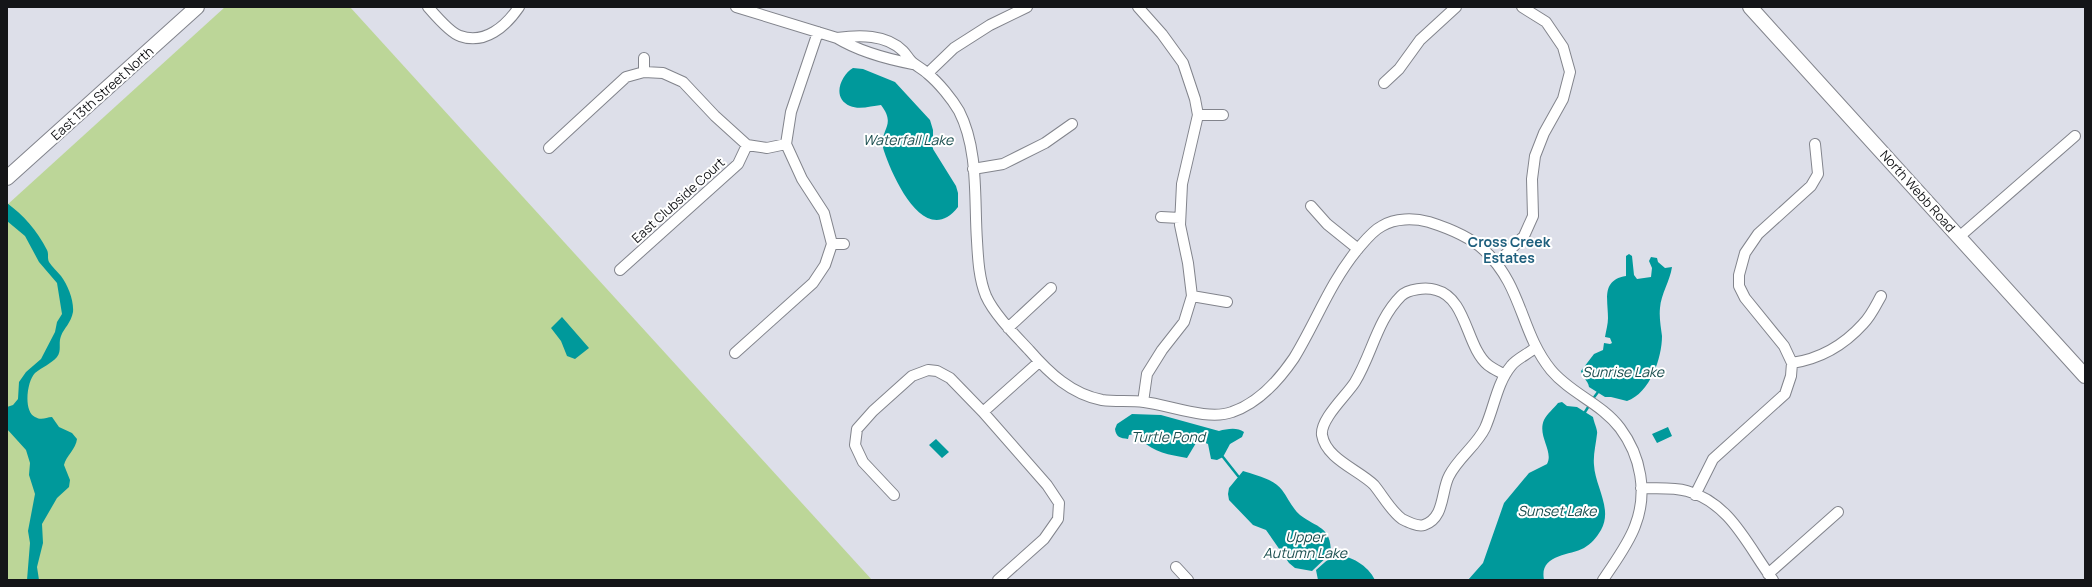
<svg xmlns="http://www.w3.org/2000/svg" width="2092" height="587" viewBox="0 0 2092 587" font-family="Manrope,sans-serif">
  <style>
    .green { fill: #bcd698 }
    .water { fill: #00999b }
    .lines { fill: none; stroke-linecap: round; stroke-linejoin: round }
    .stream { stroke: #00999b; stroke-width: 2.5 }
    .minor-casing { stroke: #82848c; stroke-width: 12 }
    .secondary-casing { stroke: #82848c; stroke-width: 16 }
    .minor { stroke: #fff; stroke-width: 10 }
    .secondary { stroke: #fff; stroke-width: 14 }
    .labels { text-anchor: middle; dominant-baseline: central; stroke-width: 4; stroke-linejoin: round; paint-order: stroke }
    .street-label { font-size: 13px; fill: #141518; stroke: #fff }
    .water-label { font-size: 14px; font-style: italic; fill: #194d4e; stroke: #fff }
    .neighbourhood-label { font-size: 14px; font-weight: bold; fill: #1e5f7d; stroke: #fff }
  </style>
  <rect width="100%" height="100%" fill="#dddfe9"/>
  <!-- green -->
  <path class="green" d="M 225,7 L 350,7 L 872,580 L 7,580 L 7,205 Z"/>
  <!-- water -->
  <path class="water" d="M 853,68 L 863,69 L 895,82 L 930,120 L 933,130 L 933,149 L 956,186 L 958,193 L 958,207 C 925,249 893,178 884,151 C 877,130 898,127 881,105 C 872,106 859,110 850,106 C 831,98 841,75 853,68 Z
    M 7,203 C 23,215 37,230 47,250 C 49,254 47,258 49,262 C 52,267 57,271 61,276 C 68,285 74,301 73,312 C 71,323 64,328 61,336 C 58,344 62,350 57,357 C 51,364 42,367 35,373 C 27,381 23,411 35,417 C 42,421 46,417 52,417 L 59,427 L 72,433 L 77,439 C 76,449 66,456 64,465 L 70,480 L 69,487 L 57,498 L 42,524 L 43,543 L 37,567 L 39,580 L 27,580 L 30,543 L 28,531 L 35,494 L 29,475 L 30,463 L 26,450 L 7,429 L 7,407 L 13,405 L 18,399 L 19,382 L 26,372 L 41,359 L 55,332 L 57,322 L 62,314 L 57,283 L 39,262 L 25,236 L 7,221 Z
    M 1629,254 L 1632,256 L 1634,275 L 1637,279 L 1651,277 L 1652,268 L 1649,261 L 1651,257 L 1657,258 L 1658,262 L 1665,268 L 1672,267 C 1670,281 1661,294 1660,308 C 1659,318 1661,327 1662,336 C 1662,358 1650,393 1627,401 L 1611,397 L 1605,397 L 1589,387 C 1588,380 1582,378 1581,371 L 1594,354 L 1603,350 L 1604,343 L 1610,344 L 1612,343 L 1610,338 L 1605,337 C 1606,331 1608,324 1608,318 C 1608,300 1601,280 1626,276 L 1626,256 Z
    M 562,317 L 589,348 L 575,359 L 567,356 L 561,341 L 551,328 Z
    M 1562,402 L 1567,406 L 1577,407 L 1593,417 C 1594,423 1598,430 1597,434 C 1596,444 1593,455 1594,465 C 1595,486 1613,509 1601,530 C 1597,537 1591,544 1584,548 C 1569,556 1539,554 1544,580 L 1468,580 L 1483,563 L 1504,503 L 1529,473 L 1547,464 C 1554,451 1537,436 1544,420 C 1547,414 1554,408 1558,403 Z
    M 1132,414 L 1161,415 L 1219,431 C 1227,429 1237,427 1244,432 L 1242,437 L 1230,444 L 1223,457 L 1217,460 L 1211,459 L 1208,444 L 1203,442 L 1196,443 L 1187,458 C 1169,455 1154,452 1141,440 L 1140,433 L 1129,435 L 1128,439 C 1120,438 1116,437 1115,429 L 1117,424 Z
    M 1668,427 L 1672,436 L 1657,443 L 1652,434 Z
    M 936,439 L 949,452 L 942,458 L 929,445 Z
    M 1243,471 C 1255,475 1274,479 1282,490 C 1288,498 1292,508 1300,515 C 1317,528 1331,526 1331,553 L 1312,571 L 1295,568 L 1289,563 L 1266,530 L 1253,525 L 1229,500 L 1228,494 L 1229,488 Z
    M 1333,555 C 1349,554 1368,565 1375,580 L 1318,580 L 1316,570 Z"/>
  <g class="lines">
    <!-- stream -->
    <path class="stream" d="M 1592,400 L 1598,392
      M 1585,412 L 1590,404
      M 1223,457 L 1238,476"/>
    <!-- minor casing -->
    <g class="minor-casing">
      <path id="minor" d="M 428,7 C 435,15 450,33 460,36 C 485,45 506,26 519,7
        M 736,7 L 837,38 C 860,52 887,59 913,64
        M 1138,7 L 1162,34 L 1183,63 L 1195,99 L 1198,115 L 1182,184 L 1180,225 L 1188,263 L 1192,296 L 1184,322 L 1162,350 L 1147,374 L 1143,402
        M 837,38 C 859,35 886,34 903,51 C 906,54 908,58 911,61 C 916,66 923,69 928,74 C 939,83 952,99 959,111 C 979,150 974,199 977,241 C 978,259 979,279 986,296 C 994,314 1015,335 1029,350 C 1049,373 1071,394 1102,400 C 1116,402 1130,400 1144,402 C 1169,405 1208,421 1232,412 C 1259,403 1279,380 1294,358 C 1316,322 1330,283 1357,250 C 1364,242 1372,231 1382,226 C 1395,218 1414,218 1429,222 C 1448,228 1470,237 1484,250 C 1523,286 1520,332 1551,370 C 1571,394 1601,403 1620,428 C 1641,456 1648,493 1635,526 C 1628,545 1614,563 1603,580
        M 644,58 L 644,72
        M 928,73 L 954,48 L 990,25 L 1027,7
        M 1384,83 L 1399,69 L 1420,40 L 1456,7
        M 1198,115 L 1223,115
        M 549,148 L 626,77 L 644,72 L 663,73 L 683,82 L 715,116 L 747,145 L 767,148 L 786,144
        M 973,169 L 1003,164 L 1045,143 L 1072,124
        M 1311,206 L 1327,224 L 1358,249
        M 1161,217 L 1180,218
        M 1959,237 L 2075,136
        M 832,244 L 844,244
        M 1497,263 L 1524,236 L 1533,216 L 1532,179 L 1535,156 L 1544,133 L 1563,99 L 1570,72 L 1563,47 L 1546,22 L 1522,7
        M 620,270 L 738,164 L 747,145
        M 1192,296 L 1227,302
        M 1008,328 L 1051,288
        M 735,353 L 813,283 L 825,265 L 832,244 L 824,213 L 802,179 L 786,144 L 791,112 L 818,32
        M 1792,363 C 1819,359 1844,345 1863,324 C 1871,316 1876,305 1881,296
        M 1505,375 C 1500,372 1493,369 1488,365 C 1466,347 1467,298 1436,290 C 1426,287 1408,289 1401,296 C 1377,320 1372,354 1355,382 C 1347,395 1320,419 1322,435 C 1326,459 1359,470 1374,485 C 1383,496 1391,511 1402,519 C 1408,522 1418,527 1424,525 C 1445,518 1441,491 1449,476 C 1458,458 1477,445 1485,428 C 1494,408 1497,383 1511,366 C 1516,359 1528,354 1535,348
        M 983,412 L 1039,362
        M 1641,488 C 1657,489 1672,487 1687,491 C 1731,503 1748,547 1773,580
        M 894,495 L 863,462 L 855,445 L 857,429 L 873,411 L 912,376 L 928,370 L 937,371 L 950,378 L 983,412 L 1047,485 L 1059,503 L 1058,519 L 1044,539 L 998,580
        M 1695,495 L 1713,459 L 1785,394 L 1791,376 L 1792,363 L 1784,346 L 1745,298 L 1739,286 L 1739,275 L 1745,253 L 1758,234 L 1811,186 L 1818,174 L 1815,144
        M 1176,567 L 1188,580
        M 1768,574 L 1838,512"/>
    </g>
    <!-- secondary casing -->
    <g class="secondary-casing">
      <path id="secondary" d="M 1750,7 L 2085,376
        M 7,178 L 197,7"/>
    </g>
    <!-- minor -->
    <use href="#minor" class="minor"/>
    <!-- secondary -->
    <use href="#secondary" class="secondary"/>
  </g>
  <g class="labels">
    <!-- street labels -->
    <g class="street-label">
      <text transform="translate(102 93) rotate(-42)">East 13th Street North</text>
      <text transform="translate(1918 191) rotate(48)">North Webb Road</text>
      <text transform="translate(678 200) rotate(-42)">East Clubside Court</text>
    </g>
    <!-- water labels -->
    <g class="water-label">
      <text x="908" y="139">Waterfall Lake</text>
      <text x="1623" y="371">Sunrise Lake</text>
      <text x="1168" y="436">Turtle Pond</text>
      <text x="1557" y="510">Sunset Lake</text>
      <text x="1305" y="536">Upper<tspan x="1305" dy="16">Autumn Lake</tspan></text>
    </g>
    <!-- neighbourhood labels -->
    <g class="neighbourhood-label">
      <text x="1509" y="241">Cross Creek<tspan x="1509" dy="16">Estates</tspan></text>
    </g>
  </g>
  <!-- border -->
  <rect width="2092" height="587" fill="none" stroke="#141518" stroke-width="16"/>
</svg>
